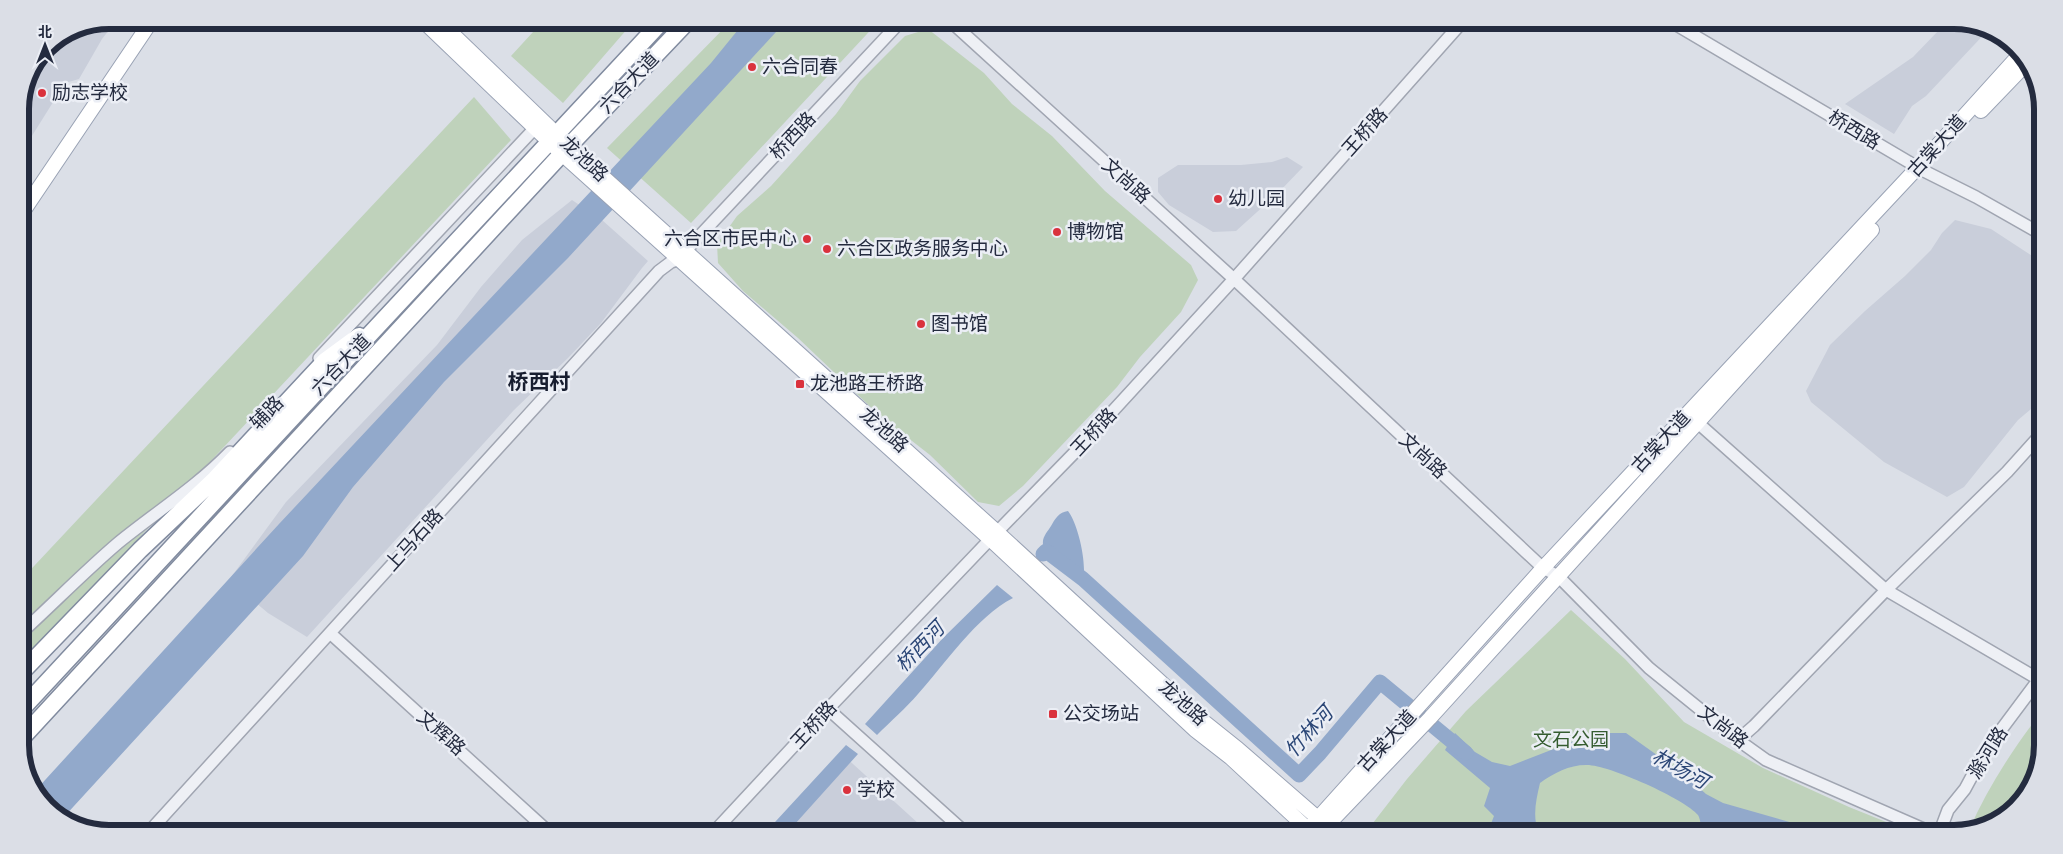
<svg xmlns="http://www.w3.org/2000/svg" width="2063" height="854" viewBox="0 0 2063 854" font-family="Signika,'Noto Sans SC',sans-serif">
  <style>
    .built { fill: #c9ceda }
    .green { fill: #bfd2bb }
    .water { fill: #92a9cb }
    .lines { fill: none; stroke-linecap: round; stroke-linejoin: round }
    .river { stroke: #92a9cb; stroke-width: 15 }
    .minor-casing { stroke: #a0a5b1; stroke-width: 14 }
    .major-casing { stroke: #99a2b4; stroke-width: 16 }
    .highway-casing { stroke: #818b9f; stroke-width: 19 }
    .minor { stroke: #eef0f5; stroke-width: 11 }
    .major { stroke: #fff; stroke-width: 14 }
    .highway { stroke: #fff; stroke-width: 16 }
    .poi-dot { fill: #da323d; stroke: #ebeef5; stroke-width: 2 }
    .labels { text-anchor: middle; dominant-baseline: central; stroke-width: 5; stroke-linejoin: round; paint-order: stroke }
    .poi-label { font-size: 19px; fill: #242b3f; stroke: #ebeef5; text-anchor: start }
    .street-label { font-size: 19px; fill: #242b3f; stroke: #ebeef5 }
    .park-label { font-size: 19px; fill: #355c30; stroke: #ebeef5 }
    .water-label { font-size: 20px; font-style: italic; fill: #2b4676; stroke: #ebeef5 }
    .quarter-label { font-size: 21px; font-weight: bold; fill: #171d2f; stroke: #ebeef5 }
    .rim { fill: none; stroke: #242b3f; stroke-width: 6 }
  </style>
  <rect width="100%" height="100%" fill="#dbdfe7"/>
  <!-- built -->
  <path class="built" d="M 108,20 L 117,20 L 102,39 L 79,79 L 65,83 L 30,139 L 28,153 L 20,163 L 20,103 L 46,46 L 75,27 Z
    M 1925,20 L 1955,20 L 1990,28 L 1926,96 L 1912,106 L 1894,134 L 1845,104 L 1913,57 L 1939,30 Z
    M 1287,157 L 1303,167 L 1278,193 L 1236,231 L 1213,232 L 1169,205 L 1158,192 L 1158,178 L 1178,165 L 1241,165 L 1272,162 Z
    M 572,200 L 602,220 L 648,261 L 642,268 L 601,323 L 568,358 L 514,410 L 307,637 L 268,613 L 229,580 L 286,502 L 437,345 L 481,287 L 522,240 Z
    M 1955,220 L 1991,229 L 2043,263 L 2043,399 L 2018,420 L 1964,487 L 1947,497 L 1884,462 L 1811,402 L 1806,391 L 1830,345 L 1865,311 L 1905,276 L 1931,250 L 1942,233 Z
    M 842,754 L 930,834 L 775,834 Z"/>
  <!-- green -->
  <path class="green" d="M 544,20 L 635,20 L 563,103 L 511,56 Z
    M 732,20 L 880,20 L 691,223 L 607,148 Z
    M 928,29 L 984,73 L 1012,104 L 1052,136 L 1105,191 L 1191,265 L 1198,280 L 1181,312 L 1140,357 L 1117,387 L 1023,486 L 999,506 L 978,502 L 930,455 L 880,416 L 798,338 L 743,291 L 718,263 L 717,244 L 737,216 L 771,186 L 836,114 L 860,81 L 905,36 Z
    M 474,97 L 511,140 L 20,665 L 20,581 Z
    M 1571,610 L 1625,659 L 1684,722 L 1763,768 L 1849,807 L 1916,834 L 1368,834 L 1366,832 L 1407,779 L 1466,711 Z
    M 2043,710 L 2043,746 L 2036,779 L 2004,819 L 1969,830 C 1988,787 2014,747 2043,710 Z"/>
  <!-- water -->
  <path class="water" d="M 746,20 L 787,20 L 568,258 L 444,382 L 353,487 L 303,556 L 63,818 L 38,799 L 35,791 L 279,524 L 711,63 Z
    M 1068,511 C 1078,524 1087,563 1083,579 C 1071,574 1045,558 1043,544 C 1042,537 1048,531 1051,526 C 1055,519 1059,512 1068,511 Z
    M 997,585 L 1013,598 C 976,617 946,663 918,694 C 906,708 891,721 877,735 L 865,724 L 943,638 Z
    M 1455,733 L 1475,752 L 1492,762 L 1510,766 L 1595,733 L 1626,733 L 1685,775 L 1706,794 L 1723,803 L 1807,827 L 1823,834 L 1702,834 C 1701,829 1701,820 1698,815 C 1685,799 1607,764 1586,765 C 1569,765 1554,773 1540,783 C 1536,800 1532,817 1539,834 L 1487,834 L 1494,816 L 1484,806 L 1490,788 L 1445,750 Z
    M 846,745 L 858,754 L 786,834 L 764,834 Z"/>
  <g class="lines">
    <!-- river -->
    <path class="river" d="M 1043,554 L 1046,551 L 1083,579 L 1299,775 L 1320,753 L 1380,682 L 1466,753"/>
    <!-- minor casing -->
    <g class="minor-casing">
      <path id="minor" d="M 949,20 L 1234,279 L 1543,568 L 1558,576 L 1649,668 L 1738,740 L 1766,760 L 1935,834
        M 1668,20 L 1924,171 L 1976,197 L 2043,235
        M 319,358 L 535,128
        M 1698,423 L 1886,590 L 2038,679
        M 330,633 L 551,834
        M 20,634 C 53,604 84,572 118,543 C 156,512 195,488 230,452
        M 828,709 L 967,834
        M 1738,740 L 1754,726 L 1886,590 L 2007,472 L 2043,432
        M 147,834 L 659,271 L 671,262 L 677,260 L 902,20
        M 712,834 L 828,709 L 997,532 L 1078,449 L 1234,279 L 1464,20
        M 1939,834 L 1948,810 L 1965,789 L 1986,750 L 2042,675"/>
    </g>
    <!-- major casing -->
    <g class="major-casing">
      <path id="major" d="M 422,20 L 562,154 L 990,539 L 1195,730 L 1231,758 L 1313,834
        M 438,20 L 569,146 L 997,532 L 1203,721 L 1238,749 L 1336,834
        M 1981,111 L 2029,61
        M 20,216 L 152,20
        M 1311,826 L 1543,568 L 1918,167 L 2021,53
        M 1321,832 L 1430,718 L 1872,230"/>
    </g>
    <!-- highway casing -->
    <g class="highway-casing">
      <path id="highway" d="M 20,674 L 140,550 L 215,479 L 325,361 L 359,336
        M 20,711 C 233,479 449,251 663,20
        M 20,740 L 569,146 L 689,20"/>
    </g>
    <!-- minor -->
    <use href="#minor" class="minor"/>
    <!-- major -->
    <use href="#major" class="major"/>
    <!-- highway -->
    <use href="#highway" class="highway"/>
  </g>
  <!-- markers -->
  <g class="poi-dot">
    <circle cx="752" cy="67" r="5"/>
    <circle cx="42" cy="93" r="5"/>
    <circle cx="1218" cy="199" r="5"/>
    <circle cx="1057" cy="232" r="5"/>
    <circle cx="807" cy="239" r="5"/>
    <circle cx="827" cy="249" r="5"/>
    <circle cx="921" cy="324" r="5"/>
    <rect x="795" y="379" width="10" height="10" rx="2.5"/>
    <rect x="1048" y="709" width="10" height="10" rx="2.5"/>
    <circle cx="847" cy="790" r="5"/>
  </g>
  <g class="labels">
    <!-- poi labels -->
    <g class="poi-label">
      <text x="762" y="67">六合同春</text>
      <text x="52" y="93">励志学校</text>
      <text x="1228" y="199">幼儿园</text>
      <text x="1067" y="232">博物馆</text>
      <text x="797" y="239" text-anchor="end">六合区市民中心</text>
      <text x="837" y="249">六合区政务服务中心</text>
      <text x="931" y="324">图书馆</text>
      <text x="810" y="384">龙池路王桥路</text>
      <text x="1063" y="714">公交场站</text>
      <text x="857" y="790">学校</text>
    </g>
    <!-- street labels -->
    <g class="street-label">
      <text transform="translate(629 83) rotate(-46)">六合大道</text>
      <text transform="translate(1854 130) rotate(31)">桥西路</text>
      <text transform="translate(1365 132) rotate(-48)">王桥路</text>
      <text transform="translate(793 136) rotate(-47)">桥西路</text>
      <text transform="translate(1937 146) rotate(-48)">古棠大道</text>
      <text transform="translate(584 159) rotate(43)">龙池路</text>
      <text transform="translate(1126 181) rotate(42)">文尚路</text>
      <text transform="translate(341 365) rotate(-46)">六合大道</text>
      <text transform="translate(267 413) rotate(-46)">辅路</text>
      <text transform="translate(884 430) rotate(42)">龙池路</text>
      <text transform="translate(1094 432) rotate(-47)">王桥路</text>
      <text transform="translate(1661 442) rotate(-47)">古棠大道</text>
      <text transform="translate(1423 456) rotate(43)">文尚路</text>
      <text transform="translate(414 540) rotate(-48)">上马石路</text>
      <text transform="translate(1183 703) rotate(42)">龙池路</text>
      <text transform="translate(814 725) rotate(-47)">王桥路</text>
      <text transform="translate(1723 727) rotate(38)">文尚路</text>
      <text transform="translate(441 733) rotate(42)">文辉路</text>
      <text transform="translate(1387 741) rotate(-47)">古棠大道</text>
      <text transform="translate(1988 753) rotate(-58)">滁河路</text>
    </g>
    <!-- park labels -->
    <g class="park-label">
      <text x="1571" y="740">文石公园</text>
    </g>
    <!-- water labels -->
    <g class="water-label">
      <text transform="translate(920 647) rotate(-46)">桥西河</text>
      <text transform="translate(1309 732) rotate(-48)">竹林河</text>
      <text transform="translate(1680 769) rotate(29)">林场河</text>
    </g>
    <!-- quarter labels -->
    <g class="quarter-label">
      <text x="539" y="382">桥西村</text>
    </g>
  </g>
  <!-- crop -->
  <path d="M0 0H2063V854H0ZM109 29H1954A80 80 0 0 1 2034 109V745A80 80 0 0 1 1954 825H109A80 80 0 0 1 29 745V109A80 80 0 0 1 109 29Z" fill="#dbdee6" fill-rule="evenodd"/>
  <path class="rim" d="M109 29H1954A80 80 0 0 1 2034 109V745A80 80 0 0 1 1954 825H109A80 80 0 0 1 29 745V109A80 80 0 0 1 109 29Z"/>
  <!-- north arrow -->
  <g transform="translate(45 45)" stroke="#ebeef5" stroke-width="4" paint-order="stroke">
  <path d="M0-4L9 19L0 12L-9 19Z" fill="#242b3f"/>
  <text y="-8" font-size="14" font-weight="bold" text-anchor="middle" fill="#242b3f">北</text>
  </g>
</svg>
